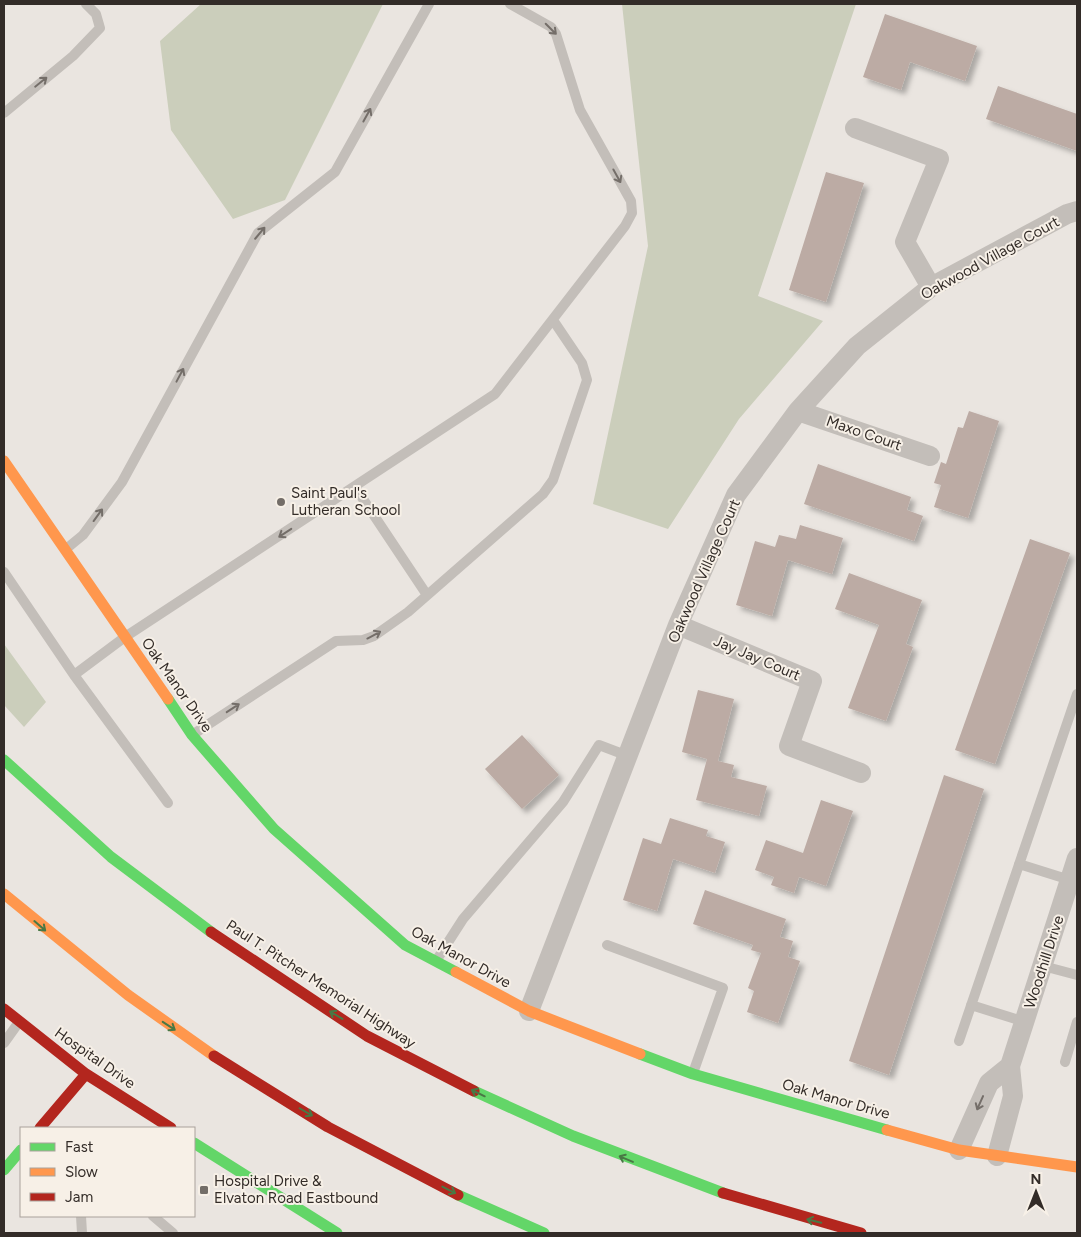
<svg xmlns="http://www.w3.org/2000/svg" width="1081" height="1237" viewBox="0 0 1081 1237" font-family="Figtree,sans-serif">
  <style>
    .green { fill: #cbcebb }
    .building { fill: #bcaba4; filter: url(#shadow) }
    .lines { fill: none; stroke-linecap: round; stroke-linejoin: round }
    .lane { stroke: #c3beb9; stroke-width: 10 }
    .street { stroke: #c3beb9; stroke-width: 20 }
    .fast { stroke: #63d668; stroke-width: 11 }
    .slow { stroke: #ff974d; stroke-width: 11 }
    .jam { stroke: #b3261e; stroke-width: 11 }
    .oneway { stroke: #746e69 }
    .oneway2 { stroke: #497845 }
    .poi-dot { fill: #736d68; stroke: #f7f0e7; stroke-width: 2 }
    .labels { text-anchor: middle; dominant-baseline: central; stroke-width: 4; stroke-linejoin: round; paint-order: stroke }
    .street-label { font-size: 15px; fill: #332c28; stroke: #f7f0e7 }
    .poi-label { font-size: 15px; fill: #332c28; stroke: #f7f0e7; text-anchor: start }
  </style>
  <defs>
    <filter id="shadow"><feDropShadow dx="4.5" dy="4.5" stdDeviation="2.5" flood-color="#0004"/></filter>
  </defs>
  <rect width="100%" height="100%" fill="#eae5e0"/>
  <!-- green -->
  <path class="green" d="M 201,4 L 383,4 L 285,200 L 233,219 L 171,130 L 160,41 Z
    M 622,4 L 856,4 L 758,296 L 823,321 L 739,419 L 668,529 L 593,504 L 648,246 Z
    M 4,644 L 46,702 L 24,727 L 4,705 Z"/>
  <!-- building -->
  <path class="building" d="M 885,14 L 977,46 L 965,81 L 910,62 L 901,90 L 863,77 Z
    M 998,86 L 1077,114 L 1077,151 L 986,119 Z
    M 826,172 L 864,183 L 826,302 L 789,290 Z
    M 969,411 L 999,421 L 968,518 L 934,507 L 941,485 L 934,483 L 941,462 L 946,464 L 958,427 L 963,428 Z
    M 818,464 L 911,497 L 907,510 L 923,516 L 914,541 L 804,504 Z
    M 800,525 L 843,538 L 832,574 L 788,560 L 772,616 L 736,605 L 755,541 L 775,547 L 779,535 L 796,539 Z
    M 1030,539 L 1070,553 L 995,764 L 955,750 Z
    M 849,573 L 922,600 L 906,644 L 913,647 L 886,721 L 848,708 L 879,625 L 835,609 Z
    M 698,690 L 734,699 L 718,761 L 734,765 L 731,777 L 767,786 L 759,816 L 696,800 L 707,759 L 682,752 Z
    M 522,735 L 559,775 L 522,809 L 485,769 Z
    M 944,775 L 984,789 L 889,1075 L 849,1061 Z
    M 821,800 L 853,811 L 826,886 L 799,877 L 794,893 L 771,885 L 774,877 L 755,870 L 766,840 L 803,853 Z
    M 670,818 L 708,830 L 706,836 L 725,842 L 715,873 L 673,859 L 657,911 L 623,900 L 643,838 L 661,844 Z
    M 705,890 L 786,919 L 780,937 L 793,941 L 788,957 L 800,961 L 778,1023 L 747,1012 L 754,991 L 748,988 L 761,953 L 751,950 L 753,945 L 693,924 Z"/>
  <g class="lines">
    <!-- lane -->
    <path class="lane" d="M 4,113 L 73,56 L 100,28 L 96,14 L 86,4
      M 355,487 L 427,595
      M 66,549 L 83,535 L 122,482 L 258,233 L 335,172 L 429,4
      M 4,572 L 74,675 L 168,803
      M 74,675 L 125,637 L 495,394 L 625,226 L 632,213 L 631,201 L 580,110 L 556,34 L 551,27 L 510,4
      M 192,735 L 336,641 L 363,640 L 374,636 L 408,612 L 543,494 L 553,480 L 587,380 L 582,363 L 553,320
      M 1019,864 L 1070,880
      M 607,945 L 723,988 L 693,1073
      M 436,961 L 463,919 L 563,802 L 599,745 L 628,756
      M 1043,966 L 1077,975
      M 971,1005 L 1025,1022
      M 959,1041 L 1077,694
      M 4,1043 L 19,1022
      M 1065,1062 L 1077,1022
      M 81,1216 L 82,1233
      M 153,1216 L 173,1233"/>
    <!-- street -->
    <path class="street" d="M 855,128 L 939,159 L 905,242 L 931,287
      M 798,411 L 930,456
      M 678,625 L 812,681 L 789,746 L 861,773
      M 529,1011 L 678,625 L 736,495 L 798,411 L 857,346 L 931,287 L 1067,214 L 1077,211
      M 959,1150 L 989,1083 L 1010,1066
      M 997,1156 L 1013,1096 L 1010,1066 L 1077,858"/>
    <!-- fast -->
    <path class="fast" d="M 168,699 L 192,735 L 274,829 L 405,945 L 456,972
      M 4,760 L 111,857 L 211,932
      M 640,1054 L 693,1074 L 887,1130
      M 474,1091 L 573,1136 L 723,1193
      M 194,1143 L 337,1233
      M 4,1170 L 21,1150
      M 458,1195 L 544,1233"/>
    <!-- slow -->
    <path class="slow" d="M 4,461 L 168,699
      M 4,894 L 128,995 L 214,1056
      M 456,972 L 529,1011 L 640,1054
      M 887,1130 L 959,1150 L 1077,1167"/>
    <!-- jam -->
    <path class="jam" d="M 211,932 L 367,1036 L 474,1091
      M 4,1009 L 86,1074 L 171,1128
      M 214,1056 L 328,1127 L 458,1195
      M 40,1128 L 86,1074
      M 723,1193 L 861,1233"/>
  </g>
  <!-- one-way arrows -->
  <defs><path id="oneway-shaft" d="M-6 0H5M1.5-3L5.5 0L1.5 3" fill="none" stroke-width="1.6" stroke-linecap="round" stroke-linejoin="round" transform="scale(1.25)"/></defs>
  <g class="oneway">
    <use href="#oneway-shaft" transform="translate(551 29) rotate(45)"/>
    <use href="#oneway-shaft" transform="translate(41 82) rotate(-39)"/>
    <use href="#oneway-shaft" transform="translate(367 115) rotate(-61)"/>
    <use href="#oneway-shaft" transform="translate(617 176) rotate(61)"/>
    <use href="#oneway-shaft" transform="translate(260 233) rotate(-50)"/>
    <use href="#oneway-shaft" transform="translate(180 375) rotate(-62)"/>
    <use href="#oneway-shaft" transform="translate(98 515) rotate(-54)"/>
    <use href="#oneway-shaft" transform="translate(285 533) rotate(147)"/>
    <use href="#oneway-shaft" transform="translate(374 635) rotate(-28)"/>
    <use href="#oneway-shaft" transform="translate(233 708) rotate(-33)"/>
    <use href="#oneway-shaft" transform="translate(980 1103) rotate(114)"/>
  </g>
  <g class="oneway2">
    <use href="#oneway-shaft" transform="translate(40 926) rotate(41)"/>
    <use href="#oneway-shaft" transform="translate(336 1015) rotate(-149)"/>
    <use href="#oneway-shaft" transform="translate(169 1026) rotate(33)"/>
    <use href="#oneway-shaft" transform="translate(478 1093) rotate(-154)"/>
    <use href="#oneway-shaft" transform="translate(306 1112) rotate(30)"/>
    <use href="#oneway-shaft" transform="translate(626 1159) rotate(-157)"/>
    <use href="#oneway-shaft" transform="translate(449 1190) rotate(27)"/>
    <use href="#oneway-shaft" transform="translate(814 1221) rotate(-166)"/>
  </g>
  <!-- markers -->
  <g class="poi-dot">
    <circle cx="281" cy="502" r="5"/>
    <rect x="199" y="1185" width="10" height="10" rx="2.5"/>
  </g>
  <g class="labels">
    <!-- street labels -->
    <g class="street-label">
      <text transform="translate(990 258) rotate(-29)">Oakwood Village Court</text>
      <text transform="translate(864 433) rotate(19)">Maxo Court</text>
      <text transform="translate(704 571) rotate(-66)">Oakwood Village Court</text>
      <text transform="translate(757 658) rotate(23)">Jay Jay Court</text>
      <text transform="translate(177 685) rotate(55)">Oak Manor Drive</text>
      <text transform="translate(461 957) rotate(29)">Oak Manor Drive</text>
      <text transform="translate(1044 962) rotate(-72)">Woodhill Drive</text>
      <text transform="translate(321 984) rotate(33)">Paul T. Pitcher Memorial Highway</text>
      <text transform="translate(95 1058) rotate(35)">Hospital Drive</text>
      <text transform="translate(836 1099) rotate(16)">Oak Manor Drive</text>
    </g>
    <!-- poi labels -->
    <g class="poi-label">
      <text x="291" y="493">Saint Paul's<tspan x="291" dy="17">Lutheran School</tspan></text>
      <text x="214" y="1181">Hospital Drive &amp;<tspan x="214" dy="17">Elvaton Road Eastbound</tspan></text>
    </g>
  </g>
  <!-- border -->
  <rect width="1081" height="1237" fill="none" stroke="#332c28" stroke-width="10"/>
  <!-- legend -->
  <rect x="20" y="1127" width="175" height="90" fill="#f7f0e7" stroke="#a9a29b"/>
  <rect x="30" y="1143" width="25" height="8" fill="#63d668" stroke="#a9a29b"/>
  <text x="65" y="1152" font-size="15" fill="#332c28">Fast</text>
  <rect x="30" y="1168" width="25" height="8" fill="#ff974d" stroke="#a9a29b"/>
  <text x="65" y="1177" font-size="15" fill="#332c28">Slow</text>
  <rect x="30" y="1193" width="25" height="8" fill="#b3261e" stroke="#a9a29b"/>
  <text x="65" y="1202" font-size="15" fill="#332c28">Jam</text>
  <!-- north arrow -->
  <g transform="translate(1036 1192)" stroke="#f7f0e7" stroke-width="4" paint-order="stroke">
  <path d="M0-4L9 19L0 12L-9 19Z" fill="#332c28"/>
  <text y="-8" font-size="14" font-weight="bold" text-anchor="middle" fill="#332c28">N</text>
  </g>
</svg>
